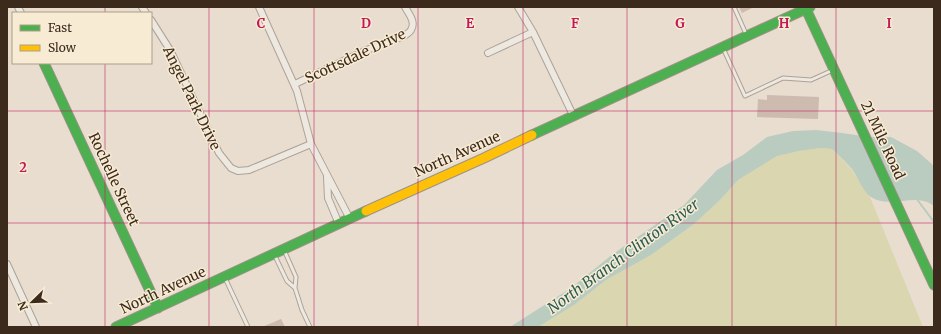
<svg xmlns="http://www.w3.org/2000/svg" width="941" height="334" viewBox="0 0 941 334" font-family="Merriweather,serif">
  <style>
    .green { fill: #dad6af }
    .water { fill: #b9ccbf }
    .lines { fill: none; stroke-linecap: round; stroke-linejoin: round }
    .stream { stroke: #b9ccbf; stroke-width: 2 }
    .building { fill: #ccbbae }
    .lane-casing { stroke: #ada297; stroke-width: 5 }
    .street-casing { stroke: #ada297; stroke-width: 8 }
    .fast-casing { stroke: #9c9286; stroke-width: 11 }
    .slow-casing { stroke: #9c9286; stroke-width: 11 }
    .lane { stroke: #eee9e0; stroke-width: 3 }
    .street { stroke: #eee9e0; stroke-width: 6 }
    .fast { stroke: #4caf50; stroke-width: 9 }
    .slow { stroke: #ffc107; stroke-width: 9 }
    .grid { fill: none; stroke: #c2185b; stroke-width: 1; stroke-opacity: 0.55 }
    .labels { text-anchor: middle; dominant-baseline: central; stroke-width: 3; stroke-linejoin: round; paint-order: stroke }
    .street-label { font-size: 14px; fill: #3c2a1d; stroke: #f8ebd3 }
    .water-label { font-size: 15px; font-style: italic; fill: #2b5d56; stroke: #f8ebd3 }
    .grid-label { font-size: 13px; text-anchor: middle; font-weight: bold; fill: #c2185b; stroke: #f8ebd3; stroke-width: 3; stroke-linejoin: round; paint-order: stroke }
  </style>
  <rect width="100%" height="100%" fill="#e8ddce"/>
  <!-- green -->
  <path class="green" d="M 820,148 L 832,149 L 851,169 L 870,197 L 923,327 L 538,327 L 574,305 L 606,280 L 651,255 L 694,224 L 720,200 L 738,180 L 777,156 L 799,151 Z"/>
  <!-- water -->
  <path class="water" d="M 816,130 L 842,133 L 869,137 L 891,137 L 917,151 L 934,166 L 934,206 C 916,191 890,210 871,197 C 864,193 857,176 852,169 C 846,162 839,156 832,149 L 820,148 L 799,151 L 777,156 L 738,180 L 720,200 L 694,224 L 651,255 L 606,280 L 574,305 L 538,327 L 510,327 L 571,288 L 613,254 L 684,205 L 717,170 L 743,155 L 767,137 L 793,131 Z"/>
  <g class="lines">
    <!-- stream -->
    <path class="stream" d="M 916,198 L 934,222"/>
  </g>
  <!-- building -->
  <path class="building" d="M 739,7 L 754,7 L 742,13 Z
    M 767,95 L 819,97 L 818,119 L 757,117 L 758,99 L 767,100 Z
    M 281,319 L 285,327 L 262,327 Z"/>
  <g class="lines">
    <!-- lane casing -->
    <g class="lane-casing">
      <path id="lane" d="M 734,7 L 746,34
        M 723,48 L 745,96 L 783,78 L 811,80 L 833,70
        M 284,250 L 296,277 L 295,288 L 302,310 L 310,327
        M 274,254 L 287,281 L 295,288
        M 225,278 L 248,327"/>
    </g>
    <!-- street casing -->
    <g class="street-casing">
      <path id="street" d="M 18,7 L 21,13
        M 142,7 L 146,13
        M 259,7 L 297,91 L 311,144 L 350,219
        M 518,7 L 533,32 L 573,115
        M 151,20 L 170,50 L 219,153 L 231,168 L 238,171 L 249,170 L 311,144
        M 488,53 L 533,32
        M 295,84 C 323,71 352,56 381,44 C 389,41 407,37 411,30 C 416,22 409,14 405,7
        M 327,177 L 328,198 L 339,224
        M 7,264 L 36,327"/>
    </g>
    <!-- fast casing -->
    <g class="fast-casing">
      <path id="fast" d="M 805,7 L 934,285
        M 44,63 L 158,308
        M 532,135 L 810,7
        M 116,327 L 366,211"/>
    </g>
    <!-- slow casing -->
    <g class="slow-casing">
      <path id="slow" d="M 366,211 L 484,158 L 532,135"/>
    </g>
    <!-- lane -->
    <use href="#lane" class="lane"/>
    <!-- street -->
    <use href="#street" class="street"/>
    <!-- fast -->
    <use href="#fast" class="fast"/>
    <!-- slow -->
    <use href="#slow" class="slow"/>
  </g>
  <!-- grid -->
  <path class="grid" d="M 105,7 L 105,13M 209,7 L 209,327M 314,7 L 314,327M 418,7 L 418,327M 523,7 L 523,327M 627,7 L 627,327M 732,7 L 732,327M 836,7 L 836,327M 105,63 L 105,327M 7,111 L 934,111M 7,223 L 934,223"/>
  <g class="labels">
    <!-- street labels -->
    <g class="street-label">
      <text transform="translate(355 56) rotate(-25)">Scottsdale Drive</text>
      <text transform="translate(192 98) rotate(64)">Angel Park Drive</text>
      <text transform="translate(883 140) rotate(65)">21 Mile Road</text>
      <text transform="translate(457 154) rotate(-24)">North Avenue</text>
      <text transform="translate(114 179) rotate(65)">Rochelle Street</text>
      <text transform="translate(163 290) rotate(-25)">North Avenue</text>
    </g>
    <!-- water labels -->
    <g class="water-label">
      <text transform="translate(623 256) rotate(-36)">North Branch Clinton River</text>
    </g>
  </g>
  <g class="grid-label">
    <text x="261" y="28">C</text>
    <text x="366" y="28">D</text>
    <text x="470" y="28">E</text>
    <text x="575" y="28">F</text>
    <text x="680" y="28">G</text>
    <text x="784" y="28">H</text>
    <text x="889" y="28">I</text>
    <text x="23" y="172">2</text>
  </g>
  <!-- border -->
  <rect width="941" height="334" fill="none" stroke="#3c2a1d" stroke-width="16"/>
  <!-- legend -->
  <rect x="12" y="12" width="140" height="52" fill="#f8ebd3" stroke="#ad9e8a"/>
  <rect x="20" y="25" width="20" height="6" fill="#4caf50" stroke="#ad9e8a"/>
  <text x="48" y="32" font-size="12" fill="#3c2a1d">Fast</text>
  <rect x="20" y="45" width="20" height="6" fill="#ffc107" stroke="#ad9e8a"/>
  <text x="48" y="52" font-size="12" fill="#3c2a1d">Slow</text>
  <!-- north arrow -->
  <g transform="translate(32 302) rotate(247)" stroke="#f8ebd3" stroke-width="3" paint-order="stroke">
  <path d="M0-3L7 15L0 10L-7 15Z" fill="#3c2a1d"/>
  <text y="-6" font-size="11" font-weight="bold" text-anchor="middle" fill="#3c2a1d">N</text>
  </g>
</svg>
